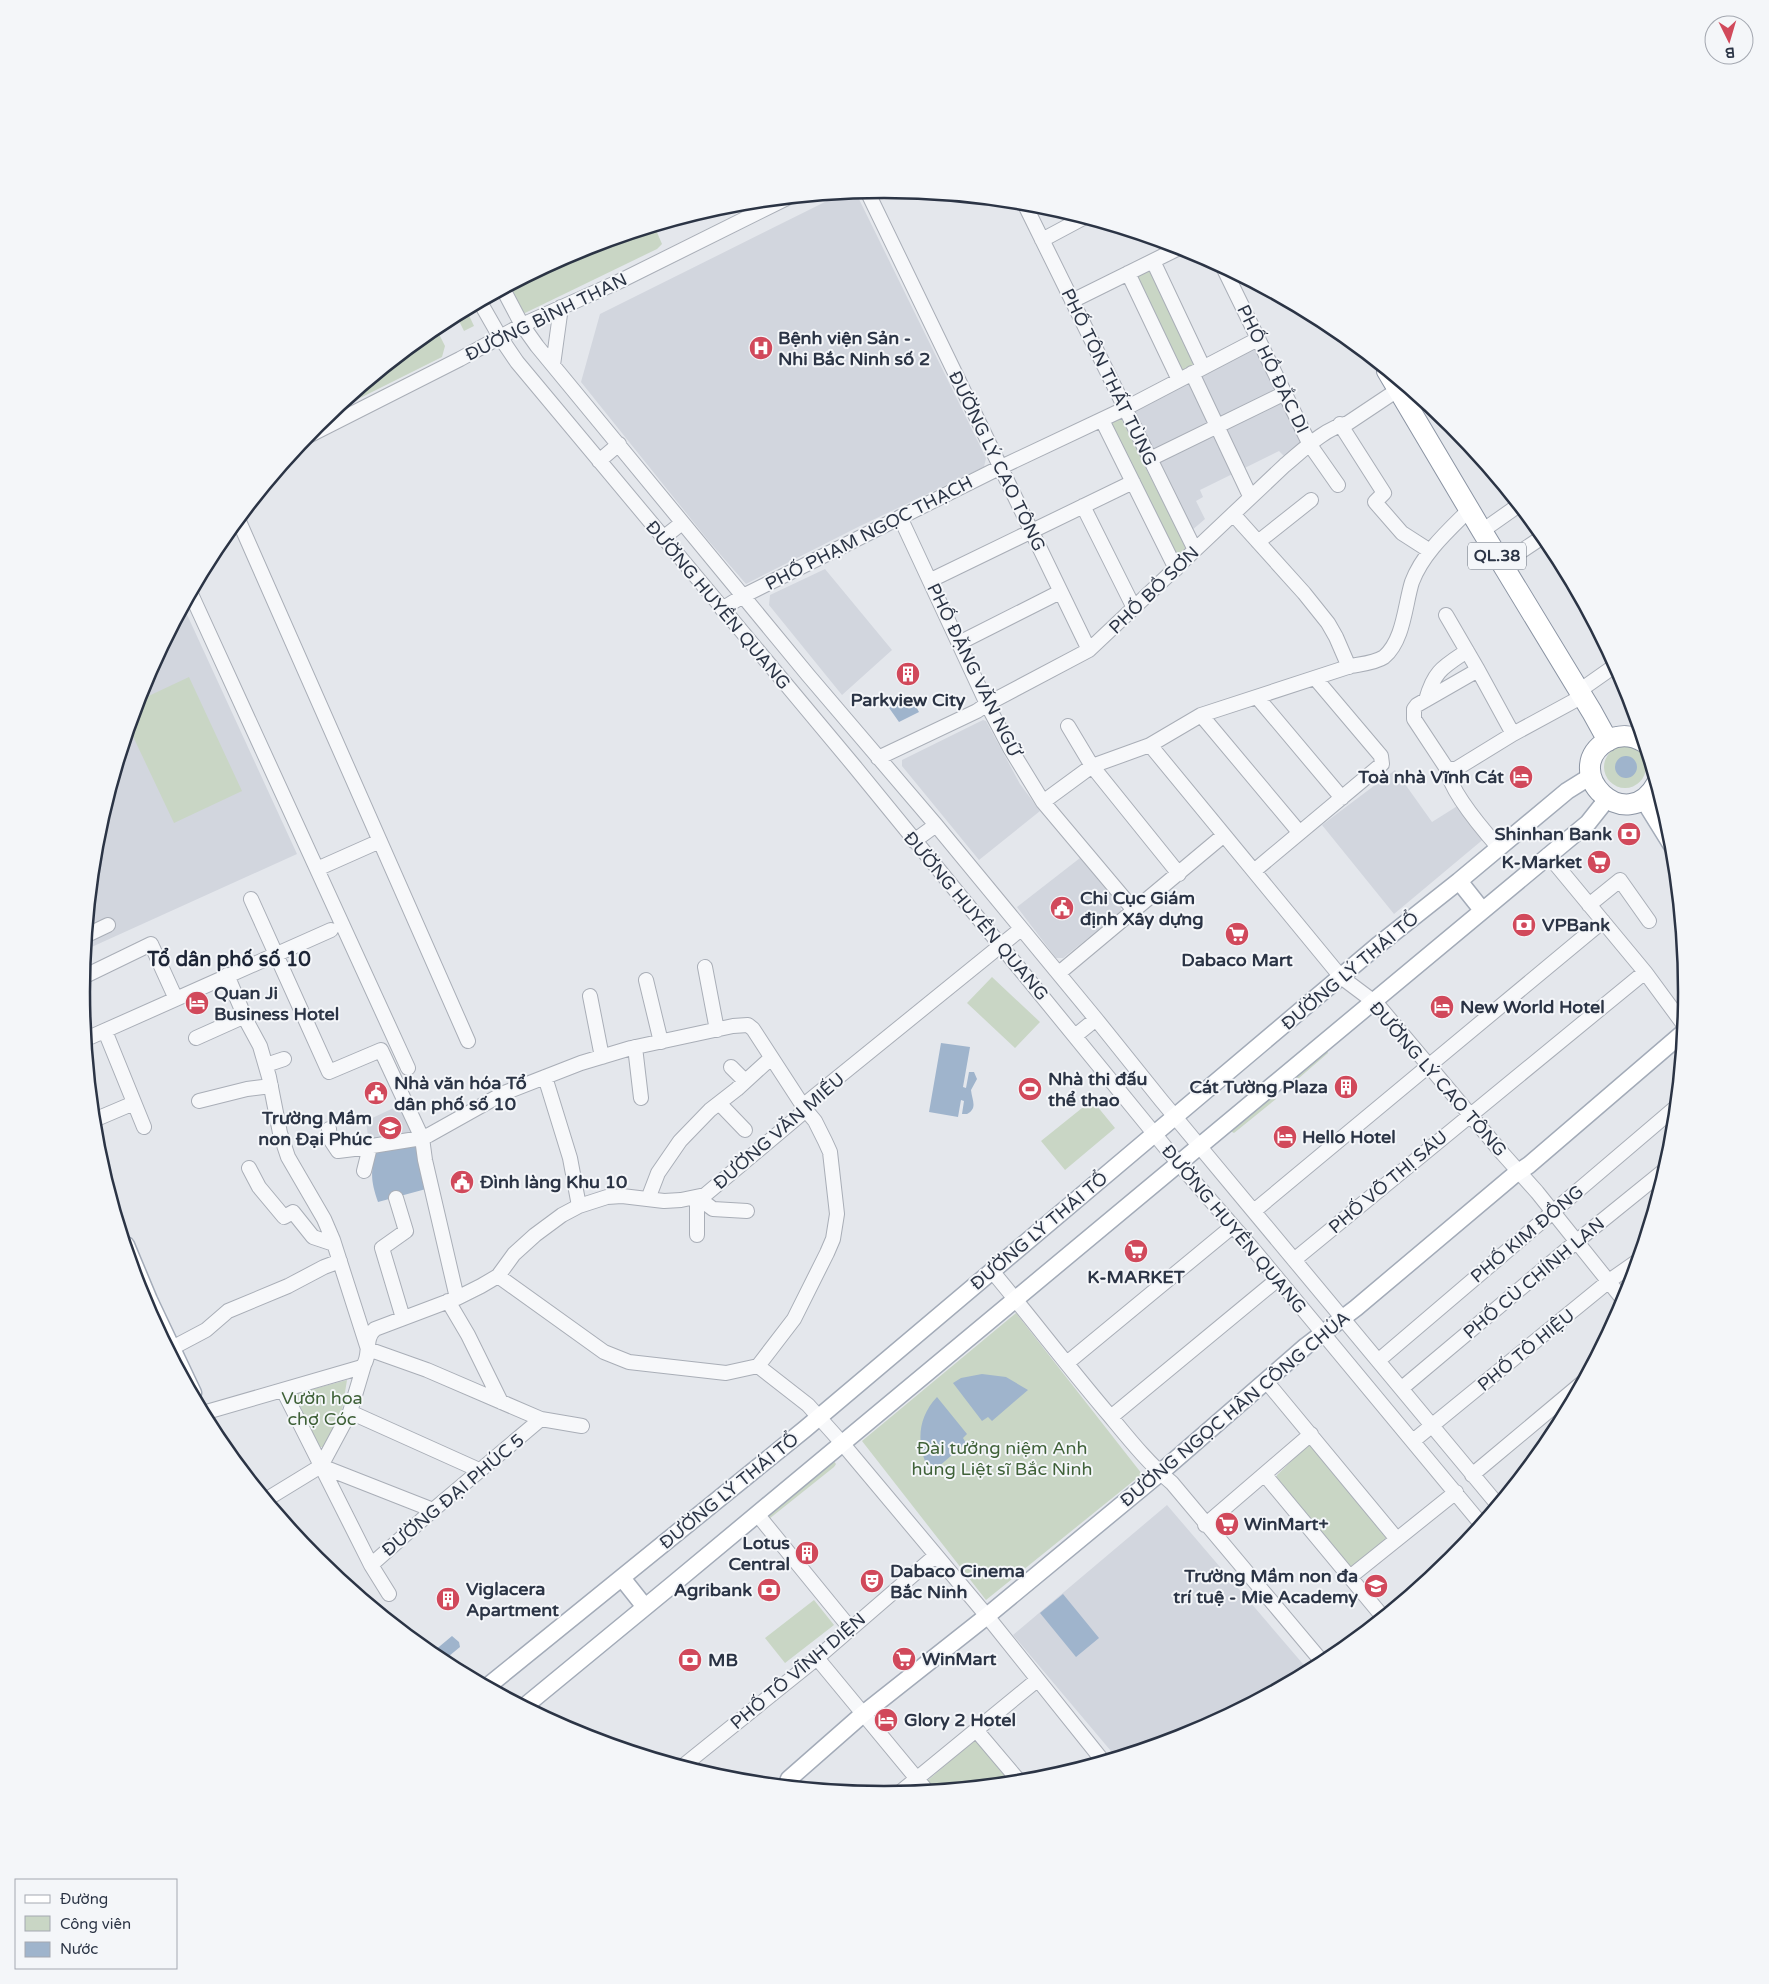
<svg xmlns="http://www.w3.org/2000/svg" width="1769" height="1984" viewBox="0 0 1769 1984" font-family="'Varela Round',sans-serif">
  <style>
    .built { fill: #d2d6de }
    .green { fill: #c9d6c5 }
    .water { fill: #9fb4cc }
    .lines { fill: none; stroke-linecap: round; stroke-linejoin: round }
    .minor-casing { stroke: #a9aeb7; stroke-width: 16 }
    .major-casing { stroke: #a3abb8; stroke-width: 19 }
    .highway-casing { stroke: #8b94a3; stroke-width: 22 }
    .minor { stroke: #f7f8fa; stroke-width: 14 }
    .major { stroke: #fff; stroke-width: 16 }
    .highway { stroke: #fff; stroke-width: 20 }
    .labels { text-anchor: middle; dominant-baseline: central; stroke-width: 4; stroke-linejoin: round; paint-order: stroke }
    .shield { fill: #f4f6f9; stroke: #676e7b; stroke-width: 1 }
    .shield-label { font-size: 16px; font-weight: bold; fill: #2b3445 }
    .street-label { font-size: 18px; fill: #2b3445; stroke: #f4f6f9 }
    .poi-label { font-size: 18px; font-weight: bold; fill: #2b3445; stroke: #f4f6f9; text-anchor: start }
    .park-label { font-size: 18px; fill: #3f6138; stroke: #f4f6f9 }
    .quarter-label { font-size: 20px; font-weight: bold; fill: #1d2536; stroke: #f4f6f9 }
    .rim { fill: none; stroke: #2b3445; stroke-width: 2.5 }
  </style>
  <rect width="100%" height="100%" fill="#e4e7ec"/>
  <!-- built -->
  <path class="built" d="M 854,192 L 856,193 L 986,458 L 984,467 L 860,526 L 746,584 L 707,539 L 581,382 L 600,314 L 843,193 Z
    M 1257,344 L 1306,444 L 1284,456 L 1279,451 L 1200,490 L 1203,497 L 1196,501 L 1205,519 L 1191,531 L 1131,410 Z
    M 825,569 L 892,650 L 842,695 L 769,605 L 770,595 Z
    M 184,608 L 297,854 L 85,950 L 97,835 L 143,684 Z
    M 983,720 L 986,721 L 1020,784 L 1040,811 L 979,860 L 902,766 L 902,760 Z
    M 1395,770 L 1432,822 L 1459,805 L 1486,837 L 1394,914 L 1322,825 Z
    M 1080,858 L 1121,905 L 1121,912 L 1063,958 L 1056,958 L 1017,907 Z
    M 402,1104 L 416,1134 L 369,1144 L 366,1121 Z
    M 1167,1505 L 1309,1671 L 1192,1734 L 1116,1757 L 1013,1635 Z"/>
  <!-- green -->
  <path class="green" d="M 646,229 L 648,233 L 656,230 L 662,244 L 657,249 L 525,313 L 522,312 L 507,288 L 577,250 Z
    M 1151,270 L 1197,367 L 1183,373 L 1137,277 Z
    M 466,309 L 474,326 L 464,331 L 456,315 Z
    M 435,326 L 445,346 L 442,357 L 330,413 Z
    M 1120,416 L 1188,552 L 1177,561 L 1109,422 Z
    M 189,677 L 242,791 L 174,823 L 129,728 L 138,701 Z
    M1604 767a21 21 0 1 1 42 0a21 21 0 1 1-42 0Z
    M 992,977 L 1040,1022 L 1015,1048 L 967,1003 Z
    M 1326,1048 L 1328,1053 L 1292,1084 L 1286,1084 Z
    M 1274,1093 L 1276,1099 L 1239,1129 L 1234,1133 L 1230,1131 Z
    M 1092,1100 L 1115,1128 L 1065,1170 L 1041,1141 Z
    M 1016,1313 L 1142,1474 L 986,1600 L 862,1441 Z
    M 347,1380 L 342,1411 L 326,1447 L 317,1447 L 295,1394 Z
    M 1308,1445 L 1311,1445 L 1386,1537 L 1385,1541 L 1354,1568 L 1348,1567 L 1276,1479 L 1277,1475 Z
    M 833,1460 L 836,1464 L 834,1467 L 769,1519 L 766,1513 Z
    M 814,1600 L 834,1625 L 785,1663 L 765,1638 Z
    M 977,1738 L 1013,1783 L 934,1790 L 927,1781 Z"/>
  <!-- water -->
  <path class="water" d="M 910,696 L 919,712 L 899,722 L 887,705 L 890,704 L 893,706 Z
    M1615 767a11 11 0 1 1 22 0a11 11 0 1 1-22 0Z
    M 941,1043 L 970,1047 L 963,1087 L 966,1088 L 969,1072 L 974,1072 L 977,1079 L 971,1090 C 972,1100 978,1108 967,1114 L 962,1114 L 964,1101 L 961,1100 L 958,1117 L 929,1112 Z
    M 418,1146 L 426,1189 L 378,1202 C 371,1182 370,1172 376,1151 Z
    M 982,1374 L 1006,1377 L 1028,1390 L 992,1421 L 988,1417 L 982,1421 L 953,1383 L 961,1378 Z
    M 937,1397 L 967,1434 L 963,1438 L 966,1443 L 931,1473 C 916,1448 916,1419 937,1397 Z
    M 1063,1594 L 1099,1638 L 1076,1657 L 1040,1613 Z
    M 452,1636 L 459,1642 L 460,1647 L 443,1661 L 438,1659 L 434,1655 L 434,1651 Z"/>
  <g class="lines">
    <!-- minor casing -->
    <g class="minor-casing">
      <path id="minor" d="M 867,191 L 1089,650
        M 1024,203 L 1195,550
        M 1042,240 L 1085,217
        M 1153,261 L 1203,367
        M 1223,267 L 1310,445 L 1338,485
        M 1128,273 L 1179,380
        M 503,289 L 522,325 L 537,346 L 808,675 L 936,825 L 1096,1019 L 1161,1100 L 1498,1505
        M 1072,301 L 1181,247
        M 480,302 L 500,337 L 517,362 L 855,767 L 1179,1164 L 1253,1249 L 1482,1525
        M 553,365 L 561,307
        M 1192,373 L 1250,496
        M 1102,420 L 1176,569
        M 1340,424 L 1384,493 L 1375,502 L 1402,533 L 1430,551
        M 306,437 L 460,359 L 522,325 L 618,282 L 787,198
        M 1150,459 L 1285,393
        M 599,461 L 619,444
        M 1083,506 L 1134,608
        M 1233,514 L 1304,593 L 1328,623 L 1336,637 L 1349,667
        M 900,517 L 987,704 L 1010,748 L 1043,802 L 1133,909
        M 238,519 L 468,1041
        M 1482,531 L 1519,505
        M 663,538 L 682,523
        M 1258,542 L 1311,500
        M 1502,564 L 1544,536
        M 931,580 L 1133,482
        M 191,594 L 408,1068
        M 722,609 L 743,596 L 999,468 L 1124,409 L 1258,339
        M 1446,615 L 1478,670 L 1417,705 L 1414,709 L 1414,719 L 1447,769 L 1456,769 L 1513,734 L 1583,696
        M 959,643 L 1060,592
        M 1478,670 L 1513,734
        M 1579,691 L 1616,665
        M 1257,697 L 1342,798
        M 1426,700 C 1434,671 1443,667 1467,651
        M 1201,715 L 1299,832
        M 1068,726 L 1092,766 L 1179,874
        M 1150,745 L 1341,977 L 1377,1004 L 1503,1154 L 1537,1192 L 1625,1302
        M 878,758 L 977,711 L 987,704 L 1089,650 L 1285,465 C 1303,450 1325,428 1348,423 L 1405,385
        M 1447,769 C 1450,791 1484,831 1499,848
        M 1043,802 L 1092,766 L 1150,745 L 1201,715 L 1351,666 C 1361,664 1375,663 1384,657 C 1404,640 1405,604 1412,582 C 1423,553 1448,531 1469,510
        M 914,841 L 936,825
        M 1548,855 L 1645,972 L 1684,1025
        M 317,869 L 380,841
        M 1254,871 L 1382,764 L 1381,756 L 1315,678
        M 251,899 L 329,1072 L 381,1050 L 422,1138 L 425,1160 L 457,1298
        M 1589,905 L 1620,880 L 1649,921
        M 87,935 L 108,925
        M 705,967 L 717,1030
        M 1059,973 L 1224,835
        M 227,975 L 247,1022 L 260,1046 L 269,1077 L 280,1133 L 288,1157 L 324,1219 L 333,1240 L 368,1349 L 427,1370 L 541,1419 L 433,1510 L 371,1565 L 283,1390
        M 83,977 L 151,944 L 176,999
        M 646,980 L 661,1042
        M 590,996 L 602,1057
        M 105,1031 L 144,1127
        M 1075,1036 L 1096,1019
        M 196,1038 L 245,1016
        M 86,1039 L 331,930
        M 635,1047 L 641,1098
        M 266,1065 L 284,1059
        M 731,1067 L 745,1081
        M 545,1077 L 570,1158 L 579,1206
        M 199,1101 L 247,1089 L 271,1086
        M 719,1103 L 745,1130
        M 94,1120 L 134,1103
        M 329,1129 L 330,1139 L 338,1151 L 370,1147
        M 249,1168 L 259,1187 L 284,1217 L 293,1212 L 313,1237 L 334,1244
        M 364,1171 L 370,1147 L 372,1146 L 422,1138 L 429,1135 L 504,1093 L 581,1063 L 631,1048 L 733,1026 L 748,1025 L 753,1029 L 805,1109 L 815,1121 L 825,1141 L 830,1152 L 837,1214 L 833,1239 L 827,1253 L 794,1319 L 758,1366
        M 697,1197 L 713,1209 L 747,1211
        M 697,1197 L 697,1235
        M 396,1198 L 406,1231 L 382,1248 L 403,1318
        M 648,1199 L 658,1173 L 680,1141 L 710,1110 L 737,1089 L 771,1058
        M 1254,1211 L 1603,921
        M 1294,1260 L 1645,972
        M 992,1271 C 1032,1319 1069,1368 1110,1416 C 1129,1439 1148,1463 1172,1483 L 1324,1664
        M 498,1276 L 604,1352 L 629,1362 L 726,1373 L 758,1366
        M 448,1301 L 468,1335 L 501,1402
        M 172,1348 L 206,1330 L 228,1311 L 288,1286 L 324,1267 L 340,1261
        M 1379,1360 L 1676,1107
        M 1067,1363 L 1233,1226
        M 758,1366 L 808,1405 L 842,1443 L 987,1616 L 1103,1761
        M 1266,1381 L 1396,1538
        M 1402,1388 L 1577,1241 L 1666,1169
        M 350,1412 L 479,1470
        M 203,1413 L 362,1367 C 372,1357 363,1339 375,1329 L 457,1298 L 481,1286 L 498,1276 L 514,1254 L 535,1235 L 562,1215 L 579,1206 L 607,1197 L 622,1196 L 664,1201 L 681,1200 L 705,1195 L 799,1116 L 810,1100 L 1021,929
        M 1111,1417 L 1278,1279
        M 541,1419 L 582,1426
        M 1413,1441 L 1609,1281 L 1639,1260
        M 321,1466 L 433,1510
        M 1265,1475 L 1383,1617
        M 1472,1475 L 1582,1383
        M 267,1499 L 321,1466 L 350,1412 L 364,1365
        M 757,1514 L 850,1628
        M 1205,1525 L 1311,1434
        M 371,1565 L 389,1594
        M 1350,1577 L 1456,1492
        M 817,1658 L 927,1791
        M 976,1730 L 1020,1782
        M 683,1766 L 817,1658 L 935,1556
        M 898,1794 L 1037,1680"/>
    </g>
    <!-- major casing -->
    <g class="major-casing">
      <path id="major" d="M 1643,799 L 1674,849
        M 1459,881 L 1482,910
        M 126,1245 L 149,1300 L 193,1393
        M 622,1578 L 645,1607
        M 488,1686 L 805,1429 L 1377,946 L 1459,881 L 1567,791 L 1591,776
        M 525,1706 L 672,1585 L 1588,823 L 1607,799
        M 786,1786 L 789,1779 L 863,1714 L 987,1616 L 1160,1473 L 1306,1346 L 1356,1308 L 1514,1175 L 1529,1165 L 1684,1032"/>
    </g>
    <!-- highway casing -->
    <g class="highway-casing">
      <path id="highway" d="M 1387,371 L 1482,531 L 1592,712 L 1608,741
        M 1644,742 C 1632,735 1619,734 1607,741 C 1558,771 1627,839 1657,783"/>
    </g>
    <!-- minor -->
    <use href="#minor" class="minor"/>
    <!-- major -->
    <use href="#major" class="major"/>
    <!-- highway -->
    <use href="#highway" class="highway"/>
  </g>
  <!-- icons -->
  <defs>
    <g id="hospital-disc" transform="scale(1.25)"><circle r="9.5" fill="#d1495b" stroke="#f4f6f9"/><path d="M-5-5h3v3.5h4V-5h3V5h-3V1.5h-4V5h-3Z" fill="#fff"/></g>
    <g id="building-disc" transform="scale(1.25)"><circle r="9.5" fill="#d1495b" stroke="#f4f6f9"/><path d="M-4-6H4V6H1V3H-1V6H-4ZM-2.5-4.3h1.7v1.8h-1.7ZM.8-4.3h1.7v1.8H.8ZM-2.5-1h1.7V.8h-1.7ZM.8-1h1.7V.8H.8Z" fill="#fff"/></g>
    <g id="hotel-disc" transform="scale(1.25)"><circle r="9.5" fill="#d1495b" stroke="#f4f6f9"/><path d="M-6-4.5h1.5V1H6V5H4.5V3h-9V5H-6ZM-4 0a1.8 1.8 0 1 1 3.6 0ZM.5 0V-2.5h3Q6-2.5 6 0Z" fill="#fff"/></g>
    <g id="bank-disc" transform="scale(1.25)"><circle r="9.5" fill="#d1495b" stroke="#f4f6f9"/><path d="M-6-4H6V4H-6ZM0-2.3a2.3 2.3 0 1 0 0 4.6a2.3 2.3 0 1 0 0-4.6Z" fill="#fff"/></g>
    <g id="supermarket-disc" transform="scale(1.25)"><circle r="9.5" fill="#d1495b" stroke="#f4f6f9"/><path d="M-6-5.5h2.5l.6 2H6L4.5 2H-2.5L-4.4-4H-6ZM-1.5 3.2a1.3 1.3 0 1 0 .1 0ZM3 3.2a1.3 1.3 0 1 0 .1 0Z" fill="#fff"/></g>
    <g id="civic-disc" transform="scale(1.25)"><circle r="9.5" fill="#d1495b" stroke="#f4f6f9"/><path d="M-.6-6.5H3V-4.5H.6V-3L4-1V1h2V6H-6V1h2V-1L-.6-3ZM-1.2 2.5V6h2.4V2.5Z" fill="#fff"/></g>
    <g id="stadium-disc" transform="scale(1.25)"><circle r="9.5" fill="#d1495b" stroke="#f4f6f9"/><path d="M0-5a6.5 5 0 1 0 0 10a6.5 5 0 1 0 0-10ZM-3.5-1.8h7v3.6h-7Z" fill="#fff"/></g>
    <g id="school-disc" transform="scale(1.25)"><circle r="9.5" fill="#d1495b" stroke="#f4f6f9"/><path d="M0-5L7-2L0 1L-7-2ZM-4 1L0 2.5L4 1V4Q0 6-4 4Z" fill="#fff"/></g>
    <g id="theatre-disc" transform="scale(1.25)"><circle r="9.5" fill="#d1495b" stroke="#f4f6f9"/><path d="M-5-5.5Q0-4 5-5.5V0Q5 5 0 6Q-5 5-5 0ZM-3.3-2.5H-1v1.5H-3.3ZM1-2.5H3.3v1.5H1ZM-2.8 1Q0 5.5 2.8 1Z" fill="#fff"/></g>
  </defs>
  <g fill-rule="evenodd">
    <use href="#hospital-disc" x="761" y="348"/>
    <use href="#building-disc" x="908" y="674"/>
    <use href="#hotel-disc" x="1521" y="777"/>
    <use href="#bank-disc" x="1629" y="834"/>
    <use href="#supermarket-disc" x="1599" y="862"/>
    <use href="#civic-disc" x="1062" y="908"/>
    <use href="#bank-disc" x="1524" y="925"/>
    <use href="#supermarket-disc" x="1237" y="934"/>
    <use href="#hotel-disc" x="197" y="1003"/>
    <use href="#hotel-disc" x="1442" y="1007"/>
    <use href="#building-disc" x="1346" y="1087"/>
    <use href="#stadium-disc" x="1030" y="1089"/>
    <use href="#civic-disc" x="376" y="1093"/>
    <use href="#school-disc" x="390" y="1128"/>
    <use href="#hotel-disc" x="1285" y="1137"/>
    <use href="#civic-disc" x="462" y="1182"/>
    <use href="#supermarket-disc" x="1136" y="1251"/>
    <use href="#supermarket-disc" x="1227" y="1524"/>
    <use href="#building-disc" x="807" y="1553"/>
    <use href="#theatre-disc" x="872" y="1581"/>
    <use href="#school-disc" x="1376" y="1586"/>
    <use href="#bank-disc" x="769" y="1590"/>
    <use href="#building-disc" x="448" y="1599"/>
    <use href="#supermarket-disc" x="904" y="1659"/>
    <use href="#bank-disc" x="690" y="1660"/>
    <use href="#hotel-disc" x="886" y="1720"/>
  </g>
  <g class="labels">
    <!-- shield labels -->
    <rect class="shield" x="1468" y="542.5" width="58" height="27" rx="4"/>
    <g class="shield-label">
      <text x="1497" y="556">QL.38</text>
    </g>
    <!-- street labels -->
    <g class="street-label">
      <text transform="translate(546 317) rotate(-26)">ĐƯỜNG BÌNH THAN</text>
      <text transform="translate(1273 369) rotate(64)">PHỐ HỒ ĐẮC DI</text>
      <text transform="translate(1109 377) rotate(64)">PHỐ TÔN THẤT TÙNG</text>
      <text transform="translate(997 461) rotate(64)">ĐƯỜNG LÝ CAO TÔNG</text>
      <text transform="translate(869 533) rotate(-27)">PHỐ PHẠM NGỌC THẠCH</text>
      <text transform="translate(1154 590) rotate(-44)">PHỐ BỒ SƠN</text>
      <text transform="translate(718 605) rotate(50)">ĐƯỜNG HUYỀN QUANG</text>
      <text transform="translate(974 670) rotate(64)">PHỐ ĐẶNG VĂN NGỮ</text>
      <text transform="translate(976 916) rotate(50)">ĐƯỜNG HUYỀN QUANG</text>
      <text transform="translate(1350 971) rotate(-40)">ĐƯỜNG LÝ THÁI TỔ</text>
      <text transform="translate(1438 1079) rotate(49)">ĐƯỜNG LÝ CAO TÔNG</text>
      <text transform="translate(779 1131) rotate(-41)">ĐƯỜNG VĂN MIẾU</text>
      <text transform="translate(1388 1182) rotate(-40)">PHỐ VÕ THỊ SÁU</text>
      <text transform="translate(1234 1229) rotate(50)">ĐƯỜNG HUYỀN QUANG</text>
      <text transform="translate(1039 1231) rotate(-40)">ĐƯỜNG LÝ THÁI TỔ</text>
      <text transform="translate(1527 1234) rotate(-40)">PHỐ KIM ĐỒNG</text>
      <text transform="translate(1534 1278) rotate(-40)">PHỐ CÙ CHÍNH LAN</text>
      <text transform="translate(1526 1350) rotate(-39)">PHỐ TÔ HIỆU</text>
      <text transform="translate(1235 1409) rotate(-40)">ĐƯỜNG NGỌC HÂN CÔNG CHÚA</text>
      <text transform="translate(729 1491) rotate(-39)">ĐƯỜNG LÝ THÁI TỔ</text>
      <text transform="translate(453 1495) rotate(-40)">ĐƯỜNG ĐẠI PHÚC 5</text>
      <text transform="translate(798 1671) rotate(-40)">PHỐ TÔ VĨNH DIỆN</text>
    </g>
    <!-- poi labels -->
    <g class="poi-label">
      <text x="778" y="338">Bệnh viện Sản -<tspan x="778" dy="21">Nhi Bắc Ninh số 2</tspan></text>
      <text x="908" y="700" text-anchor="middle">Parkview City</text>
      <text x="1504" y="777" text-anchor="end">Toà nhà Vĩnh Cát</text>
      <text x="1612" y="834" text-anchor="end">Shinhan Bank</text>
      <text x="1582" y="862" text-anchor="end">K-Market</text>
      <text x="1080" y="898">Chi Cục Giám<tspan x="1080" dy="21">định Xây dựng</tspan></text>
      <text x="1542" y="925">VPBank</text>
      <text x="1237" y="960" text-anchor="middle">Dabaco Mart</text>
      <text x="214" y="993">Quan Ji<tspan x="214" dy="21">Business Hotel</tspan></text>
      <text x="1460" y="1007">New World Hotel</text>
      <text x="1048" y="1079">Nhà thi đấu<tspan x="1048" dy="21">thể thao</tspan></text>
      <text x="394" y="1083">Nhà văn hóa Tổ<tspan x="394" dy="21">dân phố số 10</tspan></text>
      <text x="1328" y="1087" text-anchor="end">Cát Tường Plaza</text>
      <text x="372" y="1118" text-anchor="end">Trường Mầm<tspan x="372" dy="21">non Đại Phúc</tspan></text>
      <text x="1302" y="1137">Hello Hotel</text>
      <text x="480" y="1182">Đình làng Khu 10</text>
      <text x="1136" y="1277" text-anchor="middle">K-MARKET</text>
      <text x="1244" y="1524">WinMart+</text>
      <text x="790" y="1543" text-anchor="end">Lotus<tspan x="790" dy="21">Central</tspan></text>
      <text x="890" y="1571">Dabaco Cinema<tspan x="890" dy="21">Bắc Ninh</tspan></text>
      <text x="1358" y="1576" text-anchor="end">Trường Mầm non đa<tspan x="1358" dy="21">trí tuệ - Mie Academy</tspan></text>
      <text x="466" y="1589">Viglacera<tspan x="466" dy="21">Apartment</tspan></text>
      <text x="752" y="1590" text-anchor="end">Agribank</text>
      <text x="922" y="1659">WinMart</text>
      <text x="708" y="1660">MB</text>
      <text x="904" y="1720">Glory 2 Hotel</text>
    </g>
    <!-- park labels -->
    <g class="park-label">
      <text x="322" y="1398">Vườn hoa<tspan x="322" dy="21">chợ Cóc</tspan></text>
      <text x="1002" y="1448">Đài tưởng niệm Anh<tspan x="1002" dy="21">hùng Liệt sĩ Bắc Ninh</tspan></text>
    </g>
    <!-- quarter labels -->
    <g class="quarter-label">
      <text x="229" y="960">Tổ dân phố số 10</text>
    </g>
  </g>
  <!-- crop -->
  <path d="M0 0H1769V1984H0ZM90 992a794 794 0 1 1 1588 0a794 794 0 1 1-1588 0Z" fill="#f4f6f9" fill-rule="evenodd"/>
  <path class="rim" d="M90 992a794 794 0 1 1 1588 0a794 794 0 1 1-1588 0Z"/>
  <!-- legend -->
  <rect x="15" y="1879" width="162" height="90" fill="#f4f6f9" stroke="#a4a8b1"/>
  <rect x="25" y="1895" width="25" height="8" fill="#ffffff" stroke="#a4a8b1"/>
  <text x="60" y="1904" font-size="15" fill="#2b3445">Đường</text>
  <rect x="25" y="1916" width="25" height="15" fill="#c9d6c5" stroke="#a4a8b1"/>
  <text x="60" y="1929" font-size="15" fill="#2b3445">Công viên</text>
  <rect x="25" y="1942" width="25" height="15" fill="#9fb4cc" stroke="#a4a8b1"/>
  <text x="60" y="1954" font-size="15" fill="#2b3445">Nước</text>
  <!-- north arrow -->
  <g transform="translate(1729 40) rotate(175)"><circle r="24" fill="#f4f6f9" stroke="#a4a8b1"/>
  <path d="M0-4L9 19L0 12L-9 19Z" fill="#d1495b"/>
  <text y="-8" font-size="14" font-weight="bold" text-anchor="middle" fill="#2b3445">B</text>
  </g>
</svg>
